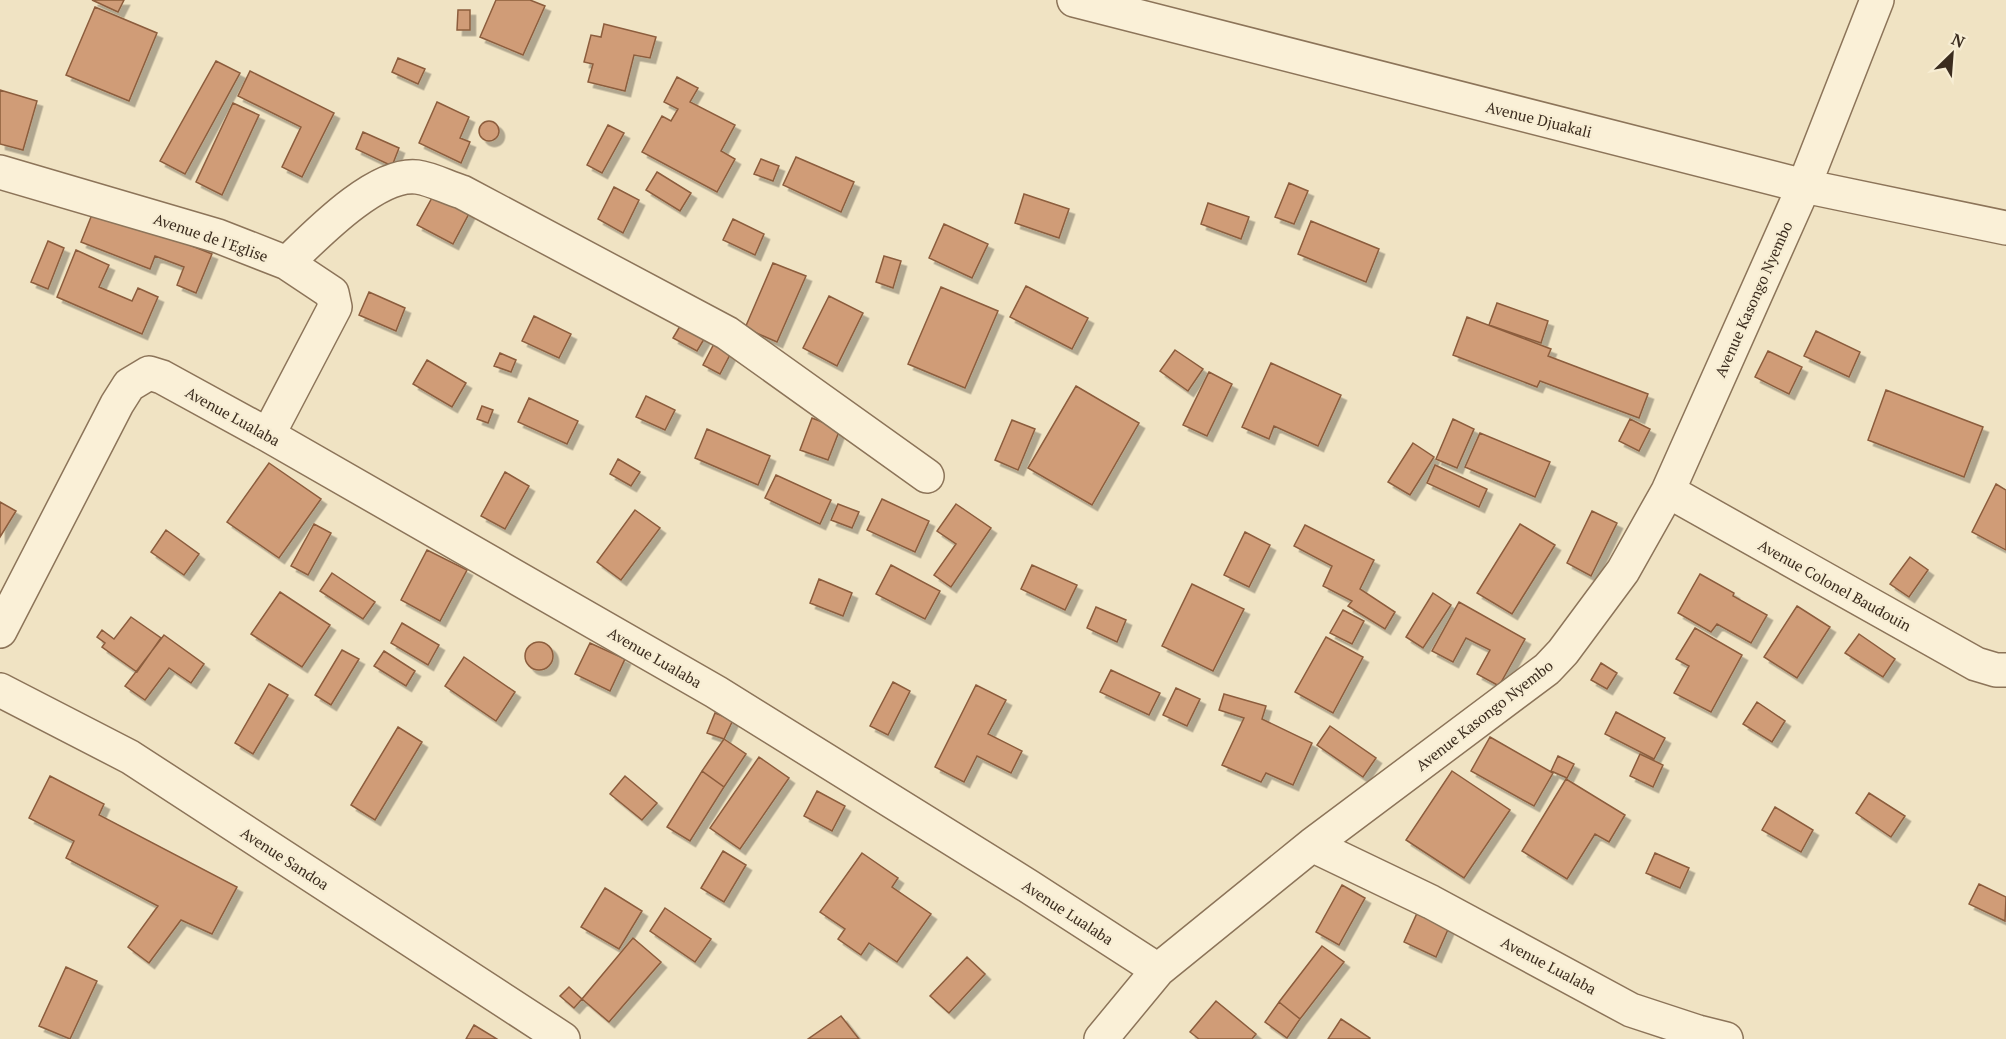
<svg xmlns="http://www.w3.org/2000/svg" width="2006" height="1039" viewBox="0 0 2006 1039" font-family="'PT Serif',serif">
  <style>
    .building { fill: #d09c77; stroke: #8c5d3d; stroke-width: 1.5; filter: url(#shadow) }
    .lines { fill: none; stroke-linecap: round; stroke-linejoin: round }
    .street-casing { stroke: #8c7459; stroke-width: 36 }
    .street { stroke: #faf0d7; stroke-width: 33 }
    .labels { text-anchor: middle; dominant-baseline: central; stroke-width: 4.5; stroke-linejoin: round; paint-order: stroke }
    .street-label { font-size: 15px; fill: #3b2c1e; stroke: #f7edd3 }
  </style>
  <defs>
    <filter id="shadow"><feDropShadow dx="5.5" dy="5.5" stdDeviation="0" flood-color="#0004"/></filter>
  </defs>
  <rect width="100%" height="100%" fill="#f0e3c3"/>
  <!-- building -->
  <path class="building" d="M 92,0 L 124,0 L 118,12 Z
    M 496,0 L 530,0 L 545,6 L 523,55 L 480,37 Z
    M 95,7 L 157,33 L 129,101 L 66,75 Z
    M 458,10 L 470,10 L 470,30 L 457,30 Z
    M 604,24 L 656,37 L 650,58 L 634,55 L 625,91 L 588,82 L 593,64 L 584,62 L 591,35 L 601,37 Z
    M 398,58 L 425,69 L 418,84 L 392,72 Z
    M 216,61 L 240,73 L 185,174 L 160,161 Z
    M 250,71 L 334,113 L 302,177 L 282,167 L 301,127 L 238,96 Z
    M 677,77 L 698,88 L 690,102 L 735,125 L 721,151 L 735,159 L 717,192 L 642,152 L 662,116 L 671,121 L 678,109 L 664,102 Z
    M 0,90 L 37,101 L 23,150 L 0,144 Z
    M 437,102 L 469,117 L 460,138 L 470,142 L 461,163 L 419,143 Z
    M 233,103 L 259,115 L 222,195 L 196,182 Z
    M479 131a10 10 0 1 1 20 0a10 10 0 1 1-20 0Z
    M 608,125 L 624,133 L 602,173 L 587,165 Z
    M 363,132 L 399,148 L 392,166 L 356,149 Z
    M 796,157 L 854,182 L 841,212 L 783,185 Z
    M 761,159 L 779,166 L 773,181 L 754,174 Z
    M 657,172 L 691,193 L 680,211 L 646,190 Z
    M 1289,183 L 1308,191 L 1294,224 L 1275,217 Z
    M 438,187 L 473,206 L 453,244 L 417,225 Z
    M 614,187 L 639,200 L 623,233 L 598,219 Z
    M 1024,194 L 1069,209 L 1059,238 L 1015,223 Z
    M 1208,203 L 1249,217 L 1241,239 L 1201,224 Z
    M 95,207 L 212,254 L 196,293 L 177,285 L 184,267 L 155,256 L 150,269 L 81,242 Z
    M 733,219 L 764,234 L 755,255 L 723,240 Z
    M 1311,221 L 1379,249 L 1366,282 L 1298,254 Z
    M 944,224 L 988,244 L 972,278 L 929,258 Z
    M 48,241 L 64,248 L 48,289 L 31,282 Z
    M 76,250 L 109,265 L 99,287 L 132,301 L 138,288 L 158,297 L 142,334 L 57,297 Z
    M 884,256 L 901,261 L 893,288 L 876,282 Z
    M 773,263 L 806,276 L 777,342 L 745,328 Z
    M 1026,286 L 1088,318 L 1072,349 L 1010,317 Z
    M 941,287 L 998,311 L 965,388 L 908,364 Z
    M 369,292 L 405,308 L 396,331 L 359,315 Z
    M 829,296 L 863,313 L 837,366 L 803,348 Z
    M 1497,303 L 1548,321 L 1541,343 L 1489,325 Z
    M 534,316 L 571,334 L 559,358 L 522,341 Z
    M 686,316 L 710,329 L 697,351 L 673,338 Z
    M 1467,317 L 1551,349 L 1548,356 L 1648,394 L 1639,418 L 1540,381 L 1537,387 L 1453,355 Z
    M 1816,331 L 1860,352 L 1849,377 L 1804,356 Z
    M 718,336 L 735,345 L 720,374 L 703,365 Z
    M 1175,350 L 1203,369 L 1188,391 L 1160,371 Z
    M 1768,351 L 1802,367 L 1789,394 L 1755,377 Z
    M 500,353 L 516,360 L 511,372 L 494,366 Z
    M 427,360 L 466,383 L 452,407 L 413,384 Z
    M 1271,363 L 1341,395 L 1318,446 L 1274,426 L 1269,439 L 1242,427 Z
    M 1209,372 L 1232,384 L 1207,436 L 1183,425 Z
    M 1076,386 L 1139,423 L 1092,505 L 1028,468 Z
    M 1886,390 L 1983,427 L 1964,477 L 1868,440 Z
    M 646,396 L 675,410 L 665,430 L 636,417 Z
    M 529,398 L 578,421 L 567,444 L 518,422 Z
    M 482,406 L 493,410 L 488,423 L 477,419 Z
    M 812,418 L 840,429 L 828,460 L 800,450 Z
    M 1453,419 L 1474,429 L 1457,468 L 1436,459 Z
    M 1630,419 L 1650,429 L 1639,451 L 1619,441 Z
    M 1012,420 L 1035,429 L 1018,470 L 995,460 Z
    M 707,429 L 770,456 L 758,485 L 695,458 Z
    M 1480,433 L 1550,462 L 1535,497 L 1465,467 Z
    M 1413,443 L 1434,457 L 1410,495 L 1388,482 Z
    M 618,459 L 640,472 L 631,486 L 610,474 Z
    M 269,463 L 321,499 L 279,558 L 227,522 Z
    M 1435,465 L 1487,489 L 1479,507 L 1427,483 Z
    M 505,472 L 529,486 L 505,529 L 481,516 Z
    M 776,475 L 831,500 L 820,524 L 765,498 Z
    M 1996,484 L 2006,490 L 2006,550 L 1972,532 Z
    M 882,499 L 929,521 L 915,552 L 867,530 Z
    M 0,502 L 16,511 L 0,537 Z
    M 838,504 L 859,512 L 852,528 L 831,520 Z
    M 956,504 L 991,528 L 951,587 L 934,575 L 956,544 L 937,531 Z
    M 635,510 L 660,528 L 621,580 L 597,562 Z
    M 1592,511 L 1617,523 L 1591,576 L 1567,563 Z
    M 314,524 L 331,533 L 308,575 L 291,566 Z
    M 1520,524 L 1555,545 L 1512,614 L 1477,593 Z
    M 1305,525 L 1374,560 L 1360,589 L 1395,612 L 1385,629 L 1348,606 L 1352,601 L 1323,586 L 1332,566 L 1294,546 Z
    M 166,530 L 199,554 L 184,575 L 151,552 Z
    M 1245,532 L 1270,545 L 1249,587 L 1224,575 Z
    M 427,550 L 467,570 L 440,621 L 401,600 Z
    M 1910,557 L 1928,570 L 1909,597 L 1890,584 Z
    M 891,565 L 940,591 L 925,619 L 876,594 Z
    M 1032,565 L 1077,585 L 1065,610 L 1021,589 Z
    M 332,573 L 375,602 L 363,619 L 320,591 Z
    M 1700,574 L 1734,593 L 1733,596 L 1767,615 L 1751,643 L 1717,624 L 1711,632 L 1678,613 Z
    M 819,579 L 852,593 L 843,616 L 810,603 Z
    M 1192,584 L 1244,609 L 1213,671 L 1162,646 Z
    M 280,592 L 330,625 L 302,667 L 251,634 Z
    M 1433,593 L 1451,605 L 1423,648 L 1406,637 Z
    M 1459,602 L 1525,639 L 1499,686 L 1477,674 L 1490,650 L 1466,638 L 1453,662 L 1432,651 Z
    M 1797,606 L 1830,627 L 1797,678 L 1764,657 Z
    M 1096,607 L 1126,620 L 1117,642 L 1087,628 Z
    M 1343,610 L 1364,621 L 1352,644 L 1330,633 Z
    M 131,617 L 161,638 L 137,672 L 102,647 L 105,643 L 97,637 L 102,630 L 114,639 Z
    M 402,623 L 439,645 L 428,665 L 391,643 Z
    M 1695,628 L 1742,655 L 1711,712 L 1674,693 L 1689,666 L 1676,659 Z
    M 1859,634 L 1895,659 L 1883,677 L 1845,653 Z
    M 164,635 L 204,664 L 191,683 L 169,668 L 145,700 L 125,686 Z
    M 1326,637 L 1363,657 L 1333,713 L 1295,692 Z
    M525 656a14 14 0 1 1 28 0a14 14 0 1 1-28 0Z
    M 590,643 L 625,659 L 610,691 L 575,674 Z
    M 342,650 L 359,659 L 331,705 L 315,695 Z
    M 384,651 L 415,671 L 406,686 L 374,666 Z
    M 464,657 L 515,692 L 496,721 L 445,686 Z
    M 1601,663 L 1617,673 L 1607,689 L 1591,680 Z
    M 1111,670 L 1160,693 L 1149,715 L 1100,692 Z
    M 893,682 L 910,691 L 888,735 L 870,726 Z
    M 269,684 L 288,695 L 253,754 L 235,743 Z
    M 976,685 L 1006,700 L 988,734 L 1022,751 L 1011,773 L 977,756 L 964,782 L 935,767 Z
    M 1176,688 L 1200,699 L 1187,726 L 1163,715 Z
    M 1224,694 L 1266,706 L 1262,719 L 1312,743 L 1293,785 L 1266,773 L 1261,782 L 1222,765 L 1244,718 L 1219,710 Z
    M 1757,702 L 1785,721 L 1772,742 L 1743,724 Z
    M 1616,712 L 1665,738 L 1654,759 L 1605,734 Z
    M 715,713 L 733,720 L 724,739 L 707,733 Z
    M 1330,726 L 1376,758 L 1363,777 L 1317,745 Z
    M 398,727 L 422,742 L 375,820 L 351,805 Z
    M 1490,737 L 1553,773 L 1534,806 L 1471,771 Z
    M 724,739 L 746,754 L 724,787 L 702,771 Z
    M 1640,754 L 1663,765 L 1653,787 L 1630,776 Z
    M 1558,756 L 1574,764 L 1567,778 L 1551,771 Z
    M 759,757 L 789,778 L 740,849 L 710,828 Z
    M 702,771 L 724,787 L 690,841 L 667,827 Z
    M 1452,771 L 1510,810 L 1464,878 L 1406,840 Z
    M 50,776 L 104,804 L 99,815 L 237,887 L 212,934 L 181,920 L 149,963 L 128,947 L 158,906 L 66,858 L 74,841 L 29,818 Z
    M 625,776 L 657,803 L 642,820 L 610,794 Z
    M 1566,779 L 1625,815 L 1609,842 L 1595,834 L 1567,879 L 1522,851 Z
    M 817,791 L 845,806 L 832,831 L 804,816 Z
    M 1869,793 L 1905,816 L 1891,837 L 1856,813 Z
    M 1775,807 L 1813,830 L 1801,852 L 1762,830 Z
    M 723,851 L 746,865 L 724,902 L 701,888 Z
    M 862,853 L 898,878 L 892,887 L 931,914 L 897,962 L 869,943 L 861,955 L 838,939 L 845,929 L 820,912 Z
    M 1655,853 L 1689,868 L 1680,888 L 1646,873 Z
    M 1979,884 L 2006,897 L 2005,921 L 1969,904 Z
    M 1342,885 L 1365,898 L 1339,945 L 1316,932 Z
    M 605,888 L 642,911 L 619,949 L 581,927 Z
    M 665,908 L 711,939 L 695,962 L 650,931 Z
    M 1418,911 L 1450,925 L 1436,957 L 1404,942 Z
    M 633,938 L 661,962 L 609,1022 L 582,999 Z
    M 1322,946 L 1344,962 L 1300,1019 L 1279,1002 Z
    M 967,957 L 985,974 L 949,1013 L 930,996 Z
    M 66,967 L 97,981 L 70,1039 L 39,1026 Z
    M 569,987 L 582,999 L 574,1008 L 560,996 Z
    M 1216,1001 L 1256,1034 L 1252,1039 L 1199,1039 L 1190,1032 Z
    M 1279,1002 L 1300,1019 L 1287,1038 L 1265,1022 Z
    M 841,1016 L 859,1039 L 808,1039 Z
    M 1341,1019 L 1370,1038 L 1369,1039 L 1328,1039 Z
    M 474,1025 L 497,1039 L 466,1039 Z"/>
  <g class="lines">
    <!-- street casing -->
    <g class="street-casing">
      <path id="street" d="M 1074,0 L 1804,186 L 2006,228
        M 0,172 L 218,236 L 287,263 L 332,293 L 335,307 L 268,435
        M 287,263 C 315,236 376,172 417,177 C 432,179 448,188 462,192 L 727,333 L 927,476
        M 1668,491 L 1976,664 L 1996,670 L 2006,670
        M 0,631 L 117,404 L 129,385 L 149,373 L 162,377 L 268,435 L 716,692 L 1028,886 L 1158,970
        M 0,690 L 130,757 L 563,1039
        M 1312,845 L 1431,902 L 1631,1010 L 1698,1032 L 1726,1039
        M 1101,1039 L 1158,970 L 1312,845 L 1547,669 L 1563,652 L 1623,571 L 1668,491 L 1804,186 L 1877,0"/>
    </g>
    <!-- street -->
    <use href="#street" class="street"/>
  </g>
  <g class="labels">
    <!-- street labels -->
    <g class="street-label">
      <text transform="translate(1539 119) rotate(14)">Avenue Djuakali</text>
      <text transform="translate(211 237) rotate(19)">Avenue de l'Eglise</text>
      <text transform="translate(1753 299) rotate(-66)">Avenue Kasongo Nyembo</text>
      <text transform="translate(233 416) rotate(29)">Avenue Lualaba</text>
      <text transform="translate(1835 585) rotate(29)">Avenue Colonel Baudouin</text>
      <text transform="translate(655 657) rotate(30)">Avenue Lualaba</text>
      <text transform="translate(1484 715) rotate(-38)">Avenue Kasongo Nyembo</text>
      <text transform="translate(285 858) rotate(33)">Avenue Sandoa</text>
      <text transform="translate(1068 912) rotate(33)">Avenue Lualaba</text>
      <text transform="translate(1549 965) rotate(28)">Avenue Lualaba</text>
    </g>
  </g>
  <!-- north arrow -->
  <g transform="translate(1952 54) rotate(25)" stroke="#f7edd3" stroke-width="4.5" paint-order="stroke">
  <path d="M0-4.5L10 22L0 15L-10 22Z" fill="#3b2c1e"/>
  <text y="-9" font-size="16" font-weight="bold" text-anchor="middle" fill="#3b2c1e">N</text>
  </g>
</svg>
